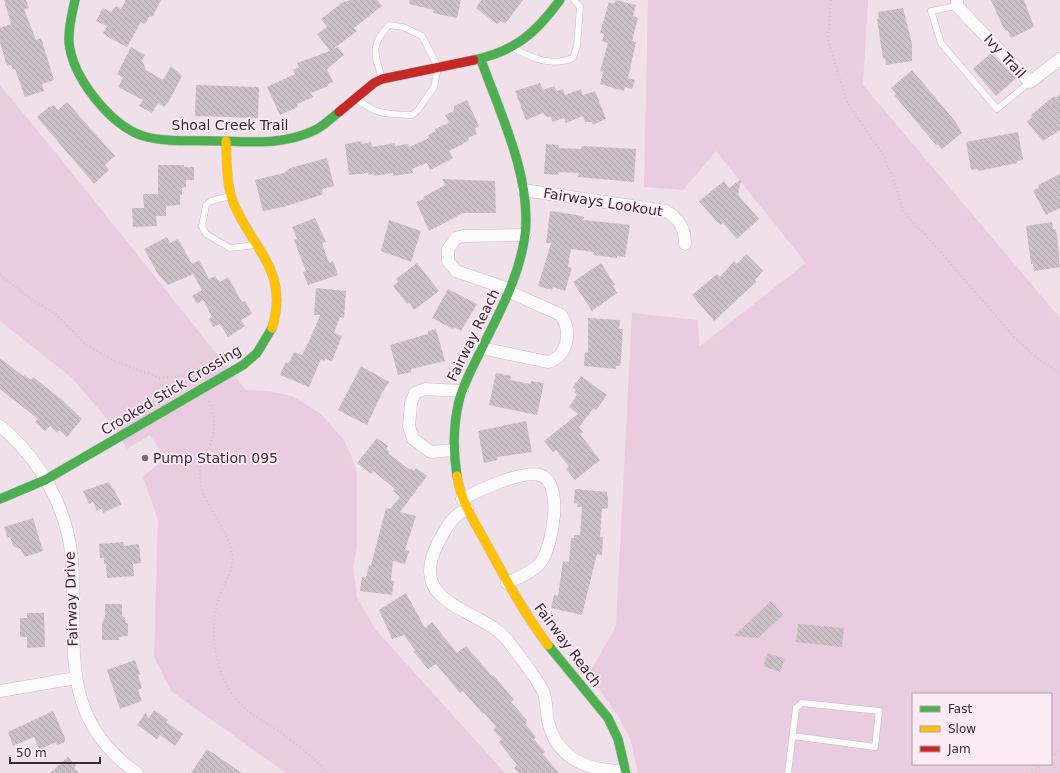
<svg xmlns="http://www.w3.org/2000/svg" width="1060" height="773" viewBox="0 0 1060 773" font-family="'DejaVu Sans',sans-serif">
  <style>
    .grass { fill: #e9ccdf; fill-rule: evenodd }
    .building { fill: url(#building-back-hatch) }
    .lines { fill: none; stroke-linecap: round; stroke-linejoin: round }
    .lane-casing { stroke: #c9bcc4; stroke-width: 7 }
    .street-casing { stroke: #c9bcc4; stroke-width: 13 }
    .fast-casing { stroke: #c9bcc4; stroke-width: 10 }
    .slow-casing { stroke: #c9bcc4; stroke-width: 10 }
    .jam-casing { stroke: #c9bcc4; stroke-width: 10 }
    .path { stroke: #ccc5ca; stroke-width: 2; stroke-dasharray: 1 3; stroke-linecap: butt }
    .lane { stroke: #fdfafc; stroke-width: 6 }
    .street { stroke: #fdfafc; stroke-width: 12 }
    .fast { stroke: #4caf50; stroke-width: 9 }
    .slow { stroke: #ffc107; stroke-width: 9 }
    .jam { stroke: #c62828; stroke-width: 9 }
    .poi-dot { fill: #786b73; stroke: #fceaf5; stroke-width: 1.5 }
    .labels { text-anchor: middle; dominant-baseline: central; stroke-width: 3.5; stroke-linejoin: round; paint-order: stroke }
    .street-label { font-size: 14px; fill: #372c33; stroke: #fceaf5 }
    .poi-label { font-size: 14px; fill: #372c33; stroke: #fceaf5; text-anchor: start }
  </style>
  <defs>
    <pattern id="building-back-hatch" width="6" height="6" patternUnits="userSpaceOnUse"><rect width="6" height="6" fill="#ccc0c7"/><path d="M-1 5l2 2M0 0l6 6M5-1l2 2" fill="none" stroke="#b0a5ab"/></pattern>
  </defs>
  <rect width="100%" height="100%" fill="#f0e0ea"/>
  <!-- grass -->
  <path class="grass" d="M 648,0 L 868,0 L 863,85 L 1060,318 L 1060,773 L 638,773 L 631,741 L 620,719 L 589,674 L 616,626 L 632,313 L 698,320 L 699,347 L 806,263 L 716,151 L 683,190 L 644,187 ZM 913,694 L 1051,694 L 1051,764 L 913,764 Z
    M 0,85 C 84,186 164,289 246,390 L 268,391 L 292,396 L 321,414 L 343,439 L 351,455 L 357,473 L 357,547 L 353,567 L 357,597 L 375,629 L 505,773 L 286,773 L 171,691 L 154,657 L 158,520 L 143,477 L 165,458 L 150,435 L 127,449 L 113,426 L 72,378 L 0,321 Z"/>
  <!-- building -->
  <path class="building" d="M 4,0 L 26,0 L 29,8 L 24,9 L 36,40 L 41,38 L 54,80 L 42,84 L 44,91 L 25,97 L 15,69 L 13,70 L 11,65 L 7,66 L 0,43 L 0,28 L 11,24 Z
    M 126,0 L 161,0 L 153,16 L 149,17 L 145,24 L 141,22 L 127,47 L 106,36 L 103,33 L 107,26 L 96,21 L 103,8 L 111,12 L 116,6 L 121,9 Z
    M 351,0 L 377,0 L 382,6 L 354,28 L 357,31 L 333,49 L 338,47 L 344,55 L 327,69 L 333,82 L 328,84 L 328,86 L 311,93 L 313,97 L 297,104 L 298,107 L 280,115 L 267,87 L 295,74 L 293,70 L 299,67 L 297,63 L 330,51 L 317,34 L 327,27 L 321,19 L 343,2 Z
    M 410,0 L 461,0 L 457,18 L 433,13 L 434,10 L 409,4 Z
    M 481,0 L 523,0 L 505,24 L 501,21 L 497,24 L 476,8 Z
    M 616,0 L 636,5 L 633,16 L 638,18 L 632,41 L 636,42 L 628,78 L 635,80 L 632,89 L 625,87 L 624,91 L 600,84 L 603,72 L 600,71 L 608,43 L 602,41 L 604,34 L 600,33 L 609,2 L 614,4 Z
    M 991,0 L 1024,0 L 1034,27 L 1011,38 L 1008,31 L 1006,31 L 1003,27 Z
    M 903,8 L 912,43 L 912,61 L 886,65 L 885,58 L 883,59 L 877,19 L 879,18 L 878,12 Z
    M 131,47 L 145,55 L 142,60 L 146,70 L 163,80 L 171,66 L 182,76 L 169,101 L 164,107 L 158,103 L 152,113 L 139,106 L 143,100 L 118,87 L 123,78 L 117,74 Z
    M 991,53 L 1016,78 L 996,96 L 973,69 Z
    M 912,70 L 955,121 L 962,133 L 942,149 L 937,144 L 936,145 L 894,95 L 896,94 L 891,88 Z
    M 540,83 L 543,90 L 554,86 L 557,91 L 563,89 L 565,95 L 581,89 L 583,95 L 595,91 L 606,119 L 593,125 L 592,122 L 585,122 L 583,116 L 566,123 L 564,118 L 553,122 L 550,116 L 547,117 L 543,113 L 526,120 L 515,91 Z
    M 196,85 L 259,87 L 258,118 L 195,116 Z
    M 1060,94 L 1060,130 L 1043,141 L 1027,122 L 1032,117 L 1031,115 L 1054,96 L 1056,98 Z
    M 467,100 L 479,126 L 475,128 L 477,134 L 468,138 L 469,140 L 461,145 L 449,151 L 453,158 L 430,170 L 427,163 L 412,169 L 413,173 L 393,176 L 393,173 L 374,176 L 374,174 L 369,175 L 368,173 L 349,175 L 345,144 L 361,141 L 362,144 L 371,142 L 372,147 L 395,143 L 395,146 L 408,144 L 409,147 L 429,138 L 428,135 L 436,131 L 435,129 L 449,123 L 445,115 L 454,111 L 454,106 Z
    M 67,102 L 115,156 L 105,165 L 109,170 L 94,184 L 37,117 L 49,107 L 54,105 L 58,110 Z
    M 1018,132 L 1023,160 L 1017,161 L 1017,163 L 978,171 L 978,169 L 971,170 L 966,142 Z
    M 546,144 L 559,145 L 559,148 L 581,149 L 582,146 L 636,149 L 634,182 L 578,177 L 579,173 L 559,172 L 558,175 L 544,174 Z
    M 327,158 L 334,186 L 322,189 L 323,194 L 312,198 L 283,207 L 263,211 L 255,180 L 284,173 L 290,168 Z
    M 158,165 L 184,165 L 184,167 L 194,167 L 194,180 L 186,180 L 186,187 L 182,188 L 182,195 L 180,195 L 180,205 L 166,206 L 166,216 L 156,216 L 157,226 L 133,227 L 132,208 L 144,208 L 143,194 L 158,194 Z
    M 1060,174 L 1060,208 L 1046,215 L 1033,191 L 1039,187 L 1038,185 Z
    M 442,179 L 495,181 L 496,213 L 463,213 L 429,231 L 416,202 L 424,199 L 423,197 L 445,185 Z
    M 741,179 L 738,195 L 759,219 L 737,239 L 723,223 L 721,225 L 716,221 L 699,201 L 724,181 L 729,188 Z
    M 550,211 L 577,215 L 584,217 L 583,220 L 630,225 L 625,257 L 617,256 L 617,258 L 593,255 L 594,252 L 571,249 L 568,267 L 572,268 L 565,291 L 553,287 L 552,290 L 538,286 L 551,243 L 546,243 Z
    M 315,218 L 326,242 L 322,243 L 329,263 L 333,261 L 338,275 L 308,285 L 303,272 L 306,271 L 294,240 L 297,239 L 292,227 Z
    M 389,220 L 421,231 L 411,262 L 381,251 Z
    M 1052,222 L 1053,229 L 1055,229 L 1057,235 L 1060,267 L 1034,271 L 1033,264 L 1031,264 L 1026,226 Z
    M 167,237 L 170,243 L 178,239 L 192,264 L 199,260 L 209,279 L 215,276 L 220,282 L 228,277 L 242,302 L 245,301 L 252,314 L 241,320 L 245,326 L 228,337 L 220,324 L 213,327 L 209,319 L 212,317 L 203,300 L 197,304 L 192,296 L 202,290 L 193,274 L 168,285 L 158,274 L 144,249 Z
    M 746,254 L 763,271 L 755,280 L 756,282 L 714,321 L 692,295 L 717,274 L 720,277 L 734,261 L 737,264 Z
    M 417,263 L 439,291 L 414,310 L 409,303 L 407,304 L 393,286 L 398,282 L 396,279 Z
    M 601,263 L 615,285 L 613,286 L 617,293 L 592,311 L 573,282 Z
    M 316,288 L 346,291 L 344,318 L 340,317 L 334,333 L 342,336 L 332,361 L 325,359 L 324,361 L 321,359 L 309,387 L 280,375 L 286,362 L 289,363 L 294,352 L 302,355 L 311,337 L 320,315 L 314,315 Z
    M 448,289 L 477,304 L 461,331 L 454,327 L 453,329 L 432,318 Z
    M 588,318 L 620,320 L 619,329 L 623,329 L 621,360 L 620,366 L 616,366 L 616,369 L 584,366 L 585,352 L 588,353 Z
    M 436,329 L 445,361 L 411,369 L 411,372 L 398,375 L 390,345 L 428,334 L 428,331 Z
    M 0,358 L 23,376 L 24,375 L 31,380 L 33,377 L 61,399 L 82,419 L 67,437 L 59,430 L 57,433 L 50,426 L 45,431 L 35,422 L 38,419 L 0,389 Z
    M 361,366 L 389,382 L 382,393 L 367,425 L 338,410 Z
    M 496,373 L 511,376 L 510,380 L 530,384 L 531,381 L 544,383 L 537,415 L 489,405 Z
    M 581,376 L 607,395 L 596,410 L 594,408 L 579,427 L 583,432 L 580,434 L 600,460 L 575,480 L 566,469 L 569,467 L 556,450 L 553,452 L 544,441 L 578,414 L 569,407 L 577,395 L 574,392 L 576,390 L 573,387 Z
    M 526,421 L 532,452 L 497,457 L 498,460 L 484,463 L 478,431 Z
    M 377,438 L 388,446 L 386,449 L 389,451 L 388,453 L 410,470 L 411,468 L 414,471 L 416,468 L 427,476 L 400,512 L 416,516 L 405,550 L 409,551 L 405,564 L 393,561 L 391,580 L 394,581 L 392,595 L 360,591 L 362,577 L 366,578 L 369,565 L 371,565 L 386,508 L 390,509 L 400,497 L 393,491 L 395,489 L 373,471 L 371,474 L 357,463 Z
    M 109,482 L 122,504 L 103,513 L 102,508 L 97,511 L 93,502 L 89,504 L 83,491 Z
    M 575,489 L 607,492 L 607,496 L 608,496 L 608,508 L 602,509 L 600,537 L 603,537 L 602,555 L 597,554 L 582,615 L 551,608 L 554,595 L 558,596 L 563,561 L 569,562 L 571,538 L 574,538 L 574,535 L 580,535 L 582,507 L 577,507 L 578,504 L 574,503 Z
    M 33,518 L 43,551 L 25,557 L 20,549 L 13,546 L 10,537 L 8,538 L 4,527 Z
    M 123,542 L 124,546 L 139,544 L 141,563 L 133,564 L 134,576 L 107,578 L 106,564 L 104,564 L 104,558 L 100,558 L 99,544 Z
    M 406,593 L 425,628 L 432,622 L 457,653 L 466,646 L 492,676 L 493,675 L 497,679 L 514,700 L 511,702 L 527,720 L 526,725 L 536,737 L 534,739 L 545,752 L 543,754 L 559,773 L 519,773 L 514,768 L 517,765 L 499,742 L 502,739 L 493,730 L 496,727 L 484,713 L 483,714 L 463,691 L 460,693 L 436,664 L 428,669 L 413,651 L 415,650 L 404,635 L 392,639 L 379,610 Z
    M 771,601 L 783,615 L 758,638 L 734,636 Z
    M 105,604 L 122,604 L 122,616 L 125,618 L 126,623 L 128,623 L 128,636 L 119,637 L 119,640 L 102,640 L 102,623 L 105,617 Z
    M 27,613 L 44,613 L 45,647 L 27,648 L 27,637 L 20,637 L 20,618 L 27,618 Z
    M 798,624 L 844,628 L 842,647 L 796,642 Z
    M 768,653 L 785,659 L 780,672 L 763,666 Z
    M 135,660 L 140,674 L 138,675 L 142,688 L 138,690 L 142,701 L 120,709 L 107,670 Z
    M 154,710 L 168,720 L 166,722 L 183,734 L 175,746 L 160,735 L 157,739 L 137,725 L 146,712 L 148,719 Z
    M 53,711 L 65,738 L 65,742 L 57,745 L 56,742 L 39,750 L 34,737 L 13,746 L 8,732 Z
    M 207,749 L 242,773 L 191,773 Z
    M 68,757 L 76,766 L 74,768 L 79,773 L 50,773 Z"/>
  <g class="lines">
    <!-- lane casing -->
    <g class="lane-casing">
      <path id="lane" d="M 957,6 L 931,11 L 941,43 L 997,109 L 1030,82
        M 513,48 C 532,58 551,67 573,58 L 577,46 L 580,7 L 574,0
        M 356,99 C 378,115 385,114 412,115 L 418,110 L 434,87 L 438,67 L 422,36 L 403,27 L 389,25 C 370,46 374,53 382,78
        M 230,196 L 211,201 L 206,205 L 202,226 L 206,234 L 230,248 L 256,245
        M 788,773 L 796,708 L 802,703 L 879,711 L 875,747 L 793,736"/>
    </g>
    <!-- street casing -->
    <g class="street-casing">
      <path id="street" d="M 957,0 L 957,6 L 1030,82 L 1060,59
        M 523,190 L 666,211 C 679,219 685,228 685,244
        M 511,290 L 456,271 L 448,261 L 448,249 L 456,238 L 463,236 L 525,235
        M 481,348 L 548,362 C 568,357 572,331 561,315 L 510,292
        M 0,426 C 40,459 68,509 72,561 C 78,646 56,716 137,773
        M 454,450 L 431,452 L 413,439 L 409,426 L 411,403 L 415,393 L 425,389 L 462,391
        M 462,499 C 479,490 522,470 540,475 C 565,483 552,547 541,562 C 533,572 518,578 507,583
        M 467,509 C 451,516 445,530 437,545 C 407,607 481,607 508,641 C 520,657 534,674 543,691 C 547,701 546,711 548,721 C 557,760 589,771 625,771
        M 0,691 L 76,678"/>
    </g>
    <!-- fast casing -->
    <g class="fast-casing">
      <path id="fast" d="M 75,0 C 72,14 68,28 69,42 C 72,77 110,125 143,136 C 167,143 195,140 219,141 C 251,142 285,145 315,130 C 324,126 331,118 339,112
        M 474,60 C 515,51 535,34 560,0
        M 457,476 C 453,451 453,426 459,401 C 463,385 472,369 479,354 C 498,315 519,279 525,235 C 532,178 500,113 481,60
        M 0,499 L 45,480 L 243,365 L 257,353 L 272,328
        M 548,645 L 608,718 L 618,739 L 626,773"/>
    </g>
    <!-- slow casing -->
    <g class="slow-casing">
      <path id="slow" d="M 226,141 C 227,161 226,182 233,202 C 252,249 290,270 272,328
        M 457,476 C 461,502 474,521 486,543 C 505,578 524,613 548,645"/>
    </g>
    <!-- jam casing -->
    <g class="jam-casing">
      <path id="jam" d="M 339,112 L 374,83 L 382,79 L 474,60"/>
    </g>
    <!-- path -->
    <path class="path" d="M 831,0 L 828,40 L 847,102 L 883,155 L 894,181 L 903,210 L 915,225 L 925,234 L 1014,337 L 1037,358 L 1060,373
      M 0,275 L 35,302 L 56,314 L 86,345 L 112,360 L 160,378 L 181,376 L 193,379
      M 209,401 C 212,410 215,419 214,428 C 213,450 195,460 201,486 C 207,508 227,530 232,552 C 235,571 223,584 218,601 C 209,631 215,674 236,699 C 247,713 262,720 277,730 C 295,742 313,757 328,773
      M 1051,757 L 1060,750
      M 1032,773 L 1043,764"/>
    <!-- lane -->
    <use href="#lane" class="lane"/>
    <!-- street -->
    <use href="#street" class="street"/>
    <!-- fast -->
    <use href="#fast" class="fast"/>
    <!-- slow -->
    <use href="#slow" class="slow"/>
    <!-- jam -->
    <use href="#jam" class="jam"/>
  </g>
  <!-- markers -->
  <circle class="poi-dot" cx="145" cy="458" r="4"/>
  <g class="labels">
    <!-- street labels -->
    <g class="street-label">
      <text transform="translate(1005 56) rotate(47)">Ivy Trail</text>
      <text x="230" y="125">Shoal Creek Trail</text>
      <text transform="translate(603 202) rotate(9)">Fairways Lookout</text>
      <text transform="translate(473 335) rotate(-64)">Fairway Reach</text>
      <text transform="translate(171 390) rotate(-31)">Crooked Stick Crossing</text>
      <text transform="translate(71 599) rotate(-92)">Fairway Drive</text>
      <text transform="translate(568 645) rotate(53)">Fairway Reach</text>
    </g>
    <!-- poi labels -->
    <g class="poi-label">
      <text x="153" y="458">Pump Station 095</text>
    </g>
  </g>
  <!-- legend -->
  <rect x="912" y="693" width="140" height="72" fill="#fceaf5" stroke="#ad9ea7"/>
  <rect x="920" y="706" width="20" height="6" fill="#4caf50" stroke="#ad9ea7"/>
  <text x="948" y="713" font-size="12" fill="#372c33">Fast</text>
  <rect x="920" y="726" width="20" height="6" fill="#ffc107" stroke="#ad9ea7"/>
  <text x="948" y="733" font-size="12" fill="#372c33">Slow</text>
  <rect x="920" y="746" width="20" height="6" fill="#c62828" stroke="#ad9ea7"/>
  <text x="948" y="753" font-size="12" fill="#372c33">Jam</text>
  <!-- scale -->
  <path d="M10 757v6h90v-6" fill="none" stroke="#372c33" stroke-width="2"/>
  <text x="16" y="757" font-size="12" fill="#372c33" stroke="#fceaf5" stroke-width="3" paint-order="stroke">50 m</text>
</svg>
